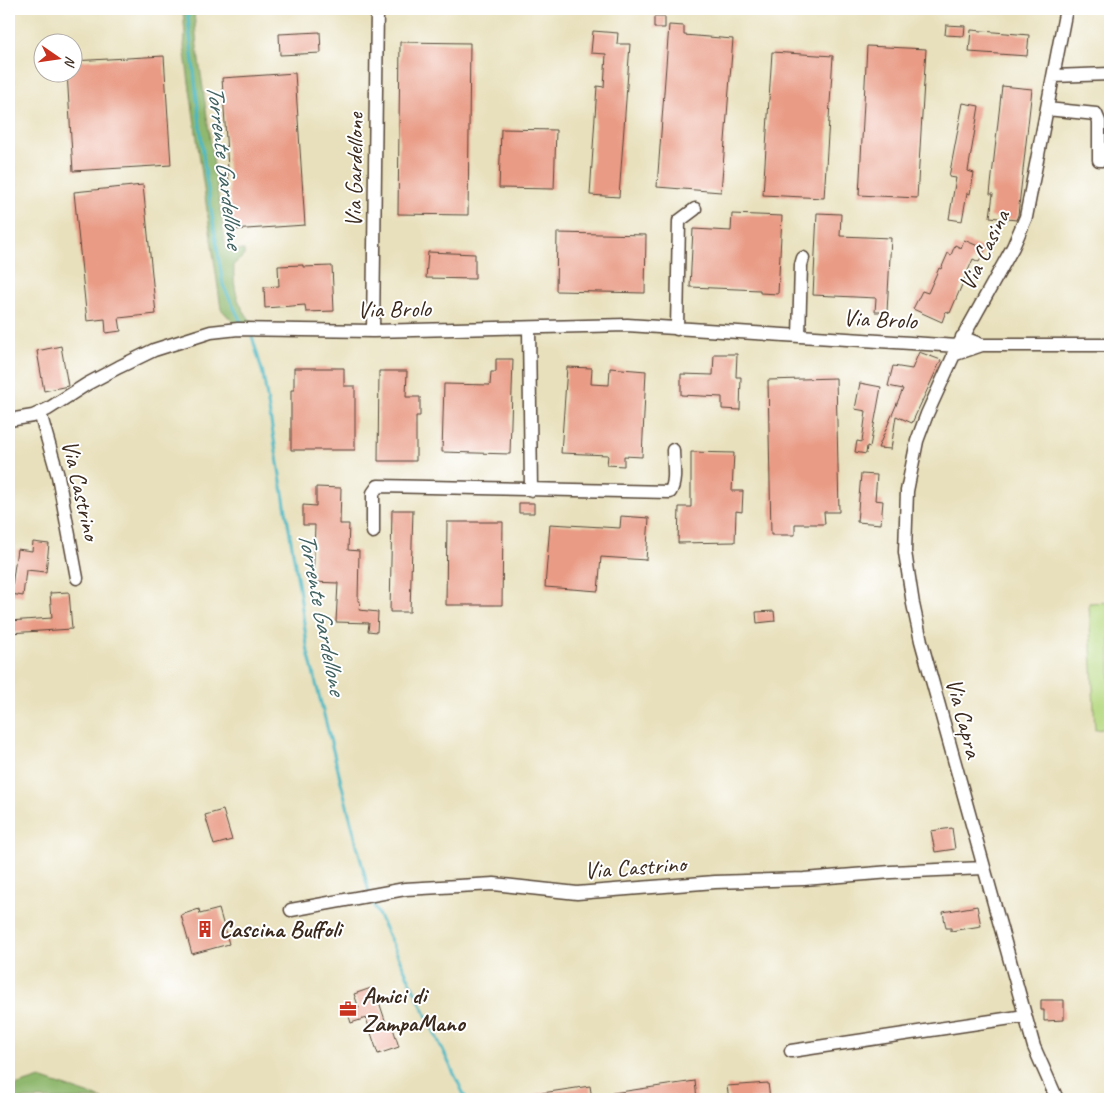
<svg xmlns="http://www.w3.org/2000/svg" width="1119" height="1108" viewBox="0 0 1119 1108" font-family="Caveat,sans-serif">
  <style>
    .green { fill: #b6d880; stroke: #78814f }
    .forest { fill: #90b86e; stroke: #667146 }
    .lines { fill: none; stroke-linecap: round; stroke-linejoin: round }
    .stream { stroke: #49b7c2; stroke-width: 3 }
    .building { fill: #e99b85 }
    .street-casing { stroke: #554536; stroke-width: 15 }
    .street { stroke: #fff; stroke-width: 12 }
    .labels { text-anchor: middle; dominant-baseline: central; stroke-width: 4; stroke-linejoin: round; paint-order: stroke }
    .street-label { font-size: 24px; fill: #3b2a1e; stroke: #fff }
    .poi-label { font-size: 24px; font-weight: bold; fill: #3b2a1e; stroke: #fff; text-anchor: start }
    .water-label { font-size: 25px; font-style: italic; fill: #416260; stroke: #fff }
  </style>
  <rect width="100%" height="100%" fill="#fff"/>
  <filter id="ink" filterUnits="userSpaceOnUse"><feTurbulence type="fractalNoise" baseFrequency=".02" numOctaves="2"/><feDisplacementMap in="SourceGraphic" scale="10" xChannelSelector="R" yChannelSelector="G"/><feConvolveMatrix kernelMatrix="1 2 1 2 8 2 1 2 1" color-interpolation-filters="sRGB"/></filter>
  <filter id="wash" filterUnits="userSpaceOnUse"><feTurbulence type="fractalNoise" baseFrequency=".0096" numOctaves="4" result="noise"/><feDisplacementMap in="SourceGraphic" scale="20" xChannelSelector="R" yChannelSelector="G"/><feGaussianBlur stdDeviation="1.12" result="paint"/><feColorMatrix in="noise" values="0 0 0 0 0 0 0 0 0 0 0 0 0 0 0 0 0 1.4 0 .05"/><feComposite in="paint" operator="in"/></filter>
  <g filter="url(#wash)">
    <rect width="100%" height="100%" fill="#e8e0bc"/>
    <!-- green -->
    <path class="green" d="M 1110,602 L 1110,728 L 1095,730 L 1089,603 Z"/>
    <!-- forest -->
    <path class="forest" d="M 183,10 L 194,12 L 197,46 L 226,250 L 244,250 L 244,256 L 234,264 C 233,289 237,305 253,323 L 235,324 L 221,309 L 184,47 L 185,35 Z
      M 40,1078 L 103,1099 L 9,1099 L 9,1088 Z"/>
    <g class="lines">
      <!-- stream -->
      <path class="stream" d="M 187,9 L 205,170 L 223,285 L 242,324
        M 252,336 L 263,374 L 300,594 L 308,652 L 369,892
        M 371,899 L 466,1099"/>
    </g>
    <g id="blocks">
      <!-- building -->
      <path class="building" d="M 654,17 L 665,17 L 665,28 L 654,28 Z
        M 669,25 L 684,26 L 684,35 L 733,39 L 721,192 L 657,187 Z
        M 946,25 L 965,26 L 964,36 L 945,35 Z
        M 971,30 L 1029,35 L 1027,56 L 969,52 Z
        M 593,31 L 618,33 L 617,44 L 630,44 L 619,197 L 590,195 L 597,86 L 604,87 L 606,54 L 591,53 Z
        M 320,32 L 321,53 L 280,55 L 279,34 Z
        M 400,42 L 470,43 L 468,215 L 398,214 Z
        M 867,46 L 926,49 L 917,198 L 859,195 Z
        M 772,52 L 833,56 L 824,198 L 763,195 Z
        M 164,56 L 171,165 L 73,171 L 67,72 L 72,72 L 72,61 Z
        M 295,73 L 305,225 L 232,230 L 222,78 Z
        M 1002,86 L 1032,89 L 1018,215 L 1016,220 L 990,217 L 993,194 L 990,194 Z
        M 963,103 L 979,106 L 968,171 L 974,173 L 970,194 L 967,193 L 962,221 L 949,219 L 956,178 L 949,177 Z
        M 501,129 L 556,130 L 554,189 L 499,188 Z
        M 143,185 L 156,314 L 119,318 L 121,331 L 106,333 L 105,319 L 87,321 L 74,192 Z
        M 817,213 L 841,214 L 840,236 L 891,238 L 887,312 L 875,312 L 876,298 L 813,295 Z
        M 732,214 L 782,216 L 778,294 L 760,293 L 760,290 L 690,287 L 693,229 L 731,231 Z
        M 557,233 L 646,235 L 645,293 L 556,291 Z
        M 964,240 L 985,249 L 979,262 L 973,259 L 950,313 L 946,311 L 942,322 L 913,309 L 922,291 L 928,293 L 939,268 L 941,269 L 948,253 L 951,255 L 955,245 L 961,248 Z
        M 428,252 L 475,254 L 475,279 L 426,278 Z
        M 303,265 L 303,267 L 332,266 L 334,311 L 306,312 L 305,305 L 265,308 L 264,287 L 279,286 L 278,266 Z
        M 61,346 L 68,386 L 44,391 L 37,351 Z
        M 919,352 L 941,360 L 912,423 L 896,416 L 891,449 L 878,448 L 903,389 L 888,386 L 893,366 L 912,369 Z
        M 714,354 L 737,354 L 736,377 L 741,377 L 740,410 L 722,409 L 722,397 L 681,395 L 681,374 L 713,375 Z
        M 496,359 L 513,359 L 510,454 L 442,452 L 444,384 L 490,385 L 491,372 L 496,372 Z
        M 567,367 L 592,368 L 591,384 L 609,385 L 610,368 L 646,371 L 642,457 L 624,456 L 624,466 L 607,465 L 608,455 L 561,453 Z
        M 294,368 L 344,368 L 344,386 L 355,386 L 355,450 L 291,450 L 291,390 L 294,390 Z
        M 379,371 L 407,371 L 406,397 L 420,397 L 420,416 L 416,416 L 416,461 L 378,461 Z
        M 836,378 L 839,512 L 824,512 L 825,524 L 795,524 L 795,535 L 771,535 L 768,380 Z
        M 860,383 L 881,387 L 870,447 L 867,446 L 866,454 L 855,452 L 857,441 L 862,442 L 866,411 L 855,409 Z
        M 691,452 L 734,453 L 732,491 L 743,491 L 742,512 L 736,511 L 735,542 L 678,543 L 679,507 L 691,507 Z
        M 861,474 L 877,475 L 875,500 L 883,501 L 881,524 L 857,522 Z
        M 316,487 L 341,488 L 340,524 L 349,524 L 348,550 L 359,551 L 358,601 L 360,601 L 359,610 L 378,612 L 377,632 L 368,631 L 369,623 L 336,622 L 338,583 L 313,582 L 315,525 L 303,525 L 303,505 L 316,506 Z
        M 519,503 L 534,503 L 534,513 L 519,513 Z
        M 392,510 L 413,510 L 410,612 L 390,612 Z
        M 621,516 L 649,518 L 646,560 L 601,557 L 598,591 L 545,587 L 550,524 L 620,528 Z
        M 447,522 L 503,522 L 502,605 L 446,605 Z
        M 33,542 L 49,544 L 46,572 L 26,570 L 23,596 L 11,594 L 17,549 L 32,551 Z
        M 69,592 L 72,629 L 9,633 L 9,621 L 52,618 L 50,593 Z
        M 774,611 L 775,621 L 757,623 L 756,612 Z
        M 223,810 L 232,840 L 214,845 L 205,815 Z
        M 952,828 L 955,849 L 935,852 L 931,831 Z
        M 977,906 L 981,926 L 951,931 L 951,928 L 946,928 L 943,912 Z
        M 199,909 L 200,914 L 219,909 L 229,944 L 192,954 L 181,915 Z
        M 374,987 L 387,1026 L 392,1025 L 399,1047 L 378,1054 L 366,1018 L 351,1023 L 348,1013 L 359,1008 L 354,994 Z
        M 1041,1000 L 1064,1000 L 1064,1020 L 1044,1021 L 1044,1010 L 1041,1010 Z
        M 695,1081 L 697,1099 L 606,1099 L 606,1094 Z
        M 768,1083 L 770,1099 L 729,1099 L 727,1086 Z
        M 590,1086 L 592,1099 L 535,1099 L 535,1094 Z"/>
    </g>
  </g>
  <g filter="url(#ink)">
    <use href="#blocks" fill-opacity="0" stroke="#554536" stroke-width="1"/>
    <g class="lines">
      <!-- street casing -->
      <g class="street-casing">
        <path id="street" d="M 1053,76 L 1110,74
          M 1047,109 L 1096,114 L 1099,121 L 1099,160 L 1102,160
          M 529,328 L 531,490
          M 677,329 L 679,221 L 695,209
          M 373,331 L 377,9
          M 799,336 L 801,265 L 803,258
          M 982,345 L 1110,345
          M 953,355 L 982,345 L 962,337
          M 40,413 L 58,476 L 77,578
          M 9,420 L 33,416 L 48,409 L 87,384 L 119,367 L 154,350 L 211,332 L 238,329 L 373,331 L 627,325 L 958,346
          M 373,532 L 373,493 L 378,486 L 670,492 C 677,481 673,463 673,450
          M 291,910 L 405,889 L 494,884 L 577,893 L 715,882 L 804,879 L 891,872 L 984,868
          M 791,1051 L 1025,1016
          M 1057,1099 L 1034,1047 L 921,641 L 913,604 L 905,552 L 907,491 L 917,441 L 927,414 L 958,346 L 1013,247 L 1026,217 L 1066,9"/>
      </g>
      <!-- street -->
      <use href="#street" class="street"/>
    </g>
  </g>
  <!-- icons -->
  <defs>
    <g id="building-bare" transform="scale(1.35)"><path d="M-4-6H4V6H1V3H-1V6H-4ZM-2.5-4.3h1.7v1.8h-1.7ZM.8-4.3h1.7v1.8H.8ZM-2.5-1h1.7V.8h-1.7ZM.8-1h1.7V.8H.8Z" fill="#c8321e" stroke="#fff" stroke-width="2.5" paint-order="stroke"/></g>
    <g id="office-bare" transform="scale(1.35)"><path d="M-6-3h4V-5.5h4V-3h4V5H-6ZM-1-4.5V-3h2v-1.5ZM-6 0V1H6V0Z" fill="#c8321e" stroke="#fff" stroke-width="2.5" paint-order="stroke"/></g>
  </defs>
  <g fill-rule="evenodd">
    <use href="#building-bare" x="205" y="929"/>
    <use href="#office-bare" x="348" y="1009"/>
  </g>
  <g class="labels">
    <!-- street labels -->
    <g class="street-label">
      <text transform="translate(354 170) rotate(-89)">Via Gardellone</text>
      <text transform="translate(984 250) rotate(-64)">Via Casina</text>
      <text transform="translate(394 309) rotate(-1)">Via Brolo</text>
      <text transform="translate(880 319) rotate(3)">Via Brolo</text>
      <text transform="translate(81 490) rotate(77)">Via Castrino</text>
      <text transform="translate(964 718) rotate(75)">Via Capra</text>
      <text transform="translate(635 867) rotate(-4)">Via Castrino</text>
    </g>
    <!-- poi labels -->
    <g class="poi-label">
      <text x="219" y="929">Cascina Buffoli</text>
      <text x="362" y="995">Amici di<tspan x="362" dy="28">ZampaMano</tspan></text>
    </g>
    <!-- water labels -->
    <g class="water-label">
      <text transform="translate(225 166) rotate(83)">Torrente Gardellone</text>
      <text transform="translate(322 613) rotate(79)">Torrente Gardellone</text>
    </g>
  </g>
  <!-- margin -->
  <rect width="1119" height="1108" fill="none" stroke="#fff" stroke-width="30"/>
  <!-- north arrow -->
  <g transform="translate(58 58) rotate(103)"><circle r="24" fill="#ffffff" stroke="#b1aaa5"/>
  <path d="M0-4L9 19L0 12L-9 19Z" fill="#c8321e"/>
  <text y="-8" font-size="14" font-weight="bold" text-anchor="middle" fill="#3b2a1e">N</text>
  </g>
</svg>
